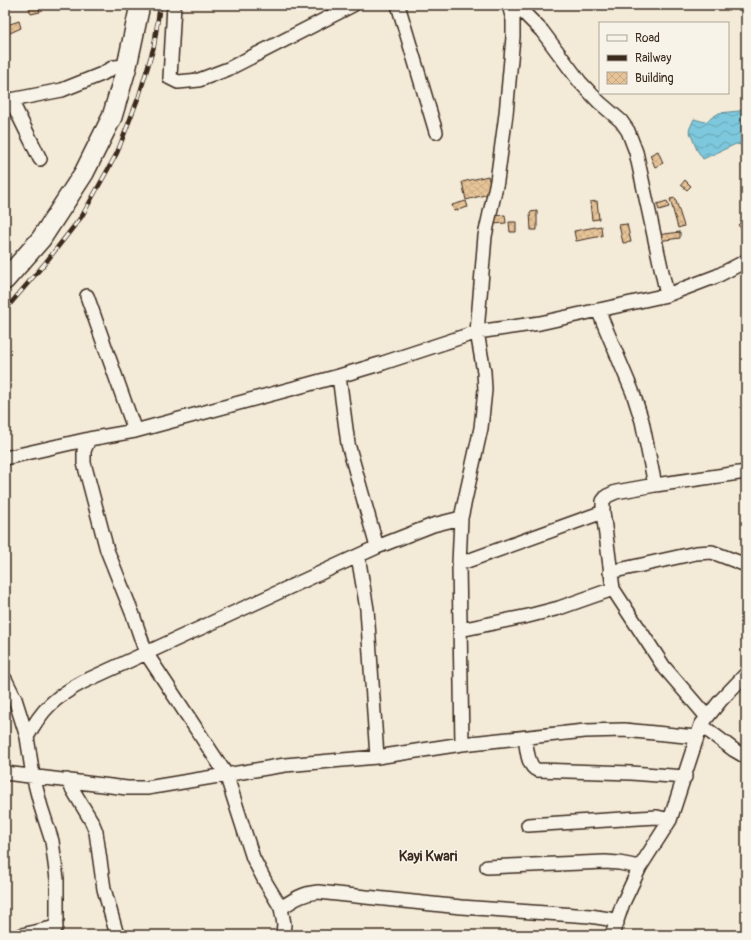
<svg xmlns="http://www.w3.org/2000/svg" width="751" height="940" viewBox="0 0 751 940" font-family="Pangolin,sans-serif">
  <style>
    .water { fill: url(#water-waves); stroke: #638990 }
    .building { fill: url(#building-cross-hatch); stroke: #3b2a1e }
    .lines { fill: none; stroke-linecap: round; stroke-linejoin: round }
    .street-casing { stroke: #3b2a1e; stroke-width: 16 }
    .secondary-casing { stroke: #3b2a1e; stroke-width: 22 }
    .street { stroke: #f7f3e8; stroke-width: 13 }
    .secondary { stroke: #f7f3e8; stroke-width: 19 }
    .rail-casing { stroke: #3b2a1e; stroke-width: 4.5 }
    .rail { stroke: #f7f3e8; stroke-width: 3; stroke-dasharray: 9; stroke-linecap: butt }
    .labels { text-anchor: middle; dominant-baseline: central; stroke-width: 3; stroke-linejoin: round; paint-order: stroke }
    .quarter-label { font-size: 14px; font-weight: bold; fill: #3b2a1e; stroke: #f7f3e8 }
  </style>
  <defs>
    <pattern id="water-waves" width="16" height="10" patternUnits="userSpaceOnUse"><rect width="16" height="10" fill="#7dc8dc"/><path d="M0 5q4-4 8 0t8 0" fill="none" stroke="#68a3b2"/></pattern>
    <pattern id="building-cross-hatch" width="8" height="8" patternUnits="userSpaceOnUse"><rect width="8" height="8" fill="#e7c498"/><path d="M0 0l8 8M0 8l8-8" fill="none" stroke="#c7a983"/></pattern>
  </defs>
  <rect width="100%" height="100%" fill="#f4ead8"/>
  <filter id="ink" filterUnits="userSpaceOnUse"><feTurbulence type="fractalNoise" baseFrequency=".025" numOctaves="2"/><feDisplacementMap in="SourceGraphic" scale="8" xChannelSelector="R" yChannelSelector="G"/><feConvolveMatrix kernelMatrix="1 2 1 2 8 2 1 2 1" color-interpolation-filters="sRGB"/></filter>
  <g filter="url(#ink)">
    <!-- water -->
    <path class="water" d="M 746,107 L 746,146 L 736,144 L 703,159 L 697,150 L 689,130 L 694,119 L 705,122 L 719,113 L 739,111 Z"/>
    <!-- building -->
    <path class="building" d="M 28,5 L 38,5 L 40,12 L 31,14 Z
      M 19,21 L 21,28 L 10,33 L 7,25 Z
      M 658,151 L 663,163 L 655,167 L 650,155 Z
      M 488,176 L 492,193 L 466,200 L 462,182 Z
      M 685,180 L 691,186 L 687,190 L 681,185 Z
      M 675,198 L 684,226 L 678,228 L 670,199 Z
      M 466,201 L 468,207 L 454,211 L 452,205 Z
      M 597,201 L 599,219 L 592,220 L 590,202 Z
      M 667,201 L 669,207 L 659,210 L 657,204 Z
      M 537,211 L 537,230 L 531,230 L 530,212 Z
      M 505,215 L 506,223 L 493,224 L 492,216 Z
      M 746,217 L 746,234 L 738,225 Z
      M 509,222 L 516,222 L 516,232 L 510,232 Z
      M 627,224 L 631,242 L 623,243 L 619,225 Z
      M 601,226 L 602,236 L 576,241 L 574,231 Z
      M 680,232 L 680,238 L 658,241 L 657,235 Z"/>
    <g class="lines">
      <!-- street casing -->
      <g class="street-casing">
        <path id="street" d="M 174,5 L 170,78 L 178,82 L 199,80 L 228,69 L 353,5
          M 398,5 L 436,132
          M 516,5 L 542,31 L 580,82 L 599,102 L 621,121 L 628,131 L 636,152 L 667,295
          M 5,97 L 11,100 L 62,90 L 102,74 L 114,67 L 127,66
          M 11,100 L 40,159
          M 87,296 L 135,431
          M 598,310 L 633,393 L 642,421 L 655,485
          M 339,376 L 348,444 L 377,547
          M 89,439 L 84,451 L 84,463 L 107,550 L 133,615 L 146,653 L 226,774 L 253,858 L 266,883 L 281,908 L 284,924 L 283,935
          M 5,458 L 89,439 L 135,431 L 339,376 L 383,363 L 477,332 L 540,323 L 667,295 L 717,276 L 746,261
          M 358,556 L 367,609 L 377,757
          M 459,564 L 603,512
          M 610,572 L 696,553 L 712,552 L 746,565
          M 460,630 L 528,616 L 559,608 L 613,589
          M 5,679 L 15,699 L 27,737 L 33,776 L 41,807 L 52,841 L 57,879 L 57,919 L 53,935
          M 707,717 L 664,667 L 613,589 L 603,512 L 603,501 L 607,496 L 616,492 L 655,485 L 746,472
          M 701,725 L 734,750 L 746,757
          M 27,737 C 42,709 55,697 83,682 L 377,547 L 433,525 L 461,518
          M 525,738 C 527,747 527,766 537,770 L 631,773 L 685,777
          M 462,744 L 459,564 L 461,518 L 481,428 L 485,390 L 484,372 L 477,332 L 485,236 L 497,181 L 506,114 L 513,37 L 513,20 L 509,5
          M 5,773 L 127,788 L 147,788 L 285,765 L 377,757 L 462,744 L 585,731 L 624,730 L 696,737
          M 67,780 L 92,822 L 96,832 L 104,889 L 117,935
          M 528,825 L 639,818 L 657,817 L 670,820
          M 487,867 L 605,862 L 619,863 L 640,867
          M 281,908 C 293,900 303,893 318,892 L 461,907 L 590,916 L 609,919 L 617,923
          M 22,935 L 56,927
          M 612,935 L 623,903 L 640,867 L 670,820 L 701,725 L 721,700 L 746,674"/>
      </g>
      <!-- secondary casing -->
      <g class="secondary-casing">
        <path id="secondary" d="M 5,280 L 41,239 L 84,173 L 112,117 L 127,66 L 140,5"/>
      </g>
      <!-- street -->
      <use href="#street" class="street"/>
      <!-- secondary -->
      <use href="#secondary" class="secondary"/>
      <!-- rail casing -->
      <g class="rail-casing">
        <path id="rail" d="M 5,310 L 46,262 L 82,216 L 117,153 L 139,96 L 154,46 L 160,5"/>
      </g>
      <!-- rail -->
      <use href="#rail" class="rail"/>
    </g>
  </g>
  <g class="labels">
    <!-- quarter labels -->
    <g class="quarter-label">
      <text x="428" y="856">Kayi Kwari</text>
    </g>
  </g>
  <!-- margin -->
  <rect width="751" height="940" fill="none" stroke="#f7f3e8" stroke-width="20"/>
  <rect x="10" y="10" width="731" height="920" fill="none" stroke="#3b2a1e" stroke-width="1.5" filter="url(#ink)"/>
  <!-- legend -->
  <rect x="599" y="22" width="130" height="72" fill="#f7f3e8" stroke="#aca397"/>
  <rect x="607" y="35" width="20" height="6" fill="#f7f3e8" stroke="#aca397"/>
  <text x="635" y="42" font-size="12" fill="#3b2a1e">Road</text>
  <rect x="607" y="55" width="20" height="6" fill="#3b2a1e" stroke="#aca397"/>
  <text x="635" y="62" font-size="12" fill="#3b2a1e">Railway</text>
  <rect x="607" y="72" width="20" height="12" fill="url(#building-cross-hatch)" stroke="#aca397"/>
  <text x="635" y="82" font-size="12" fill="#3b2a1e">Building</text>
</svg>
